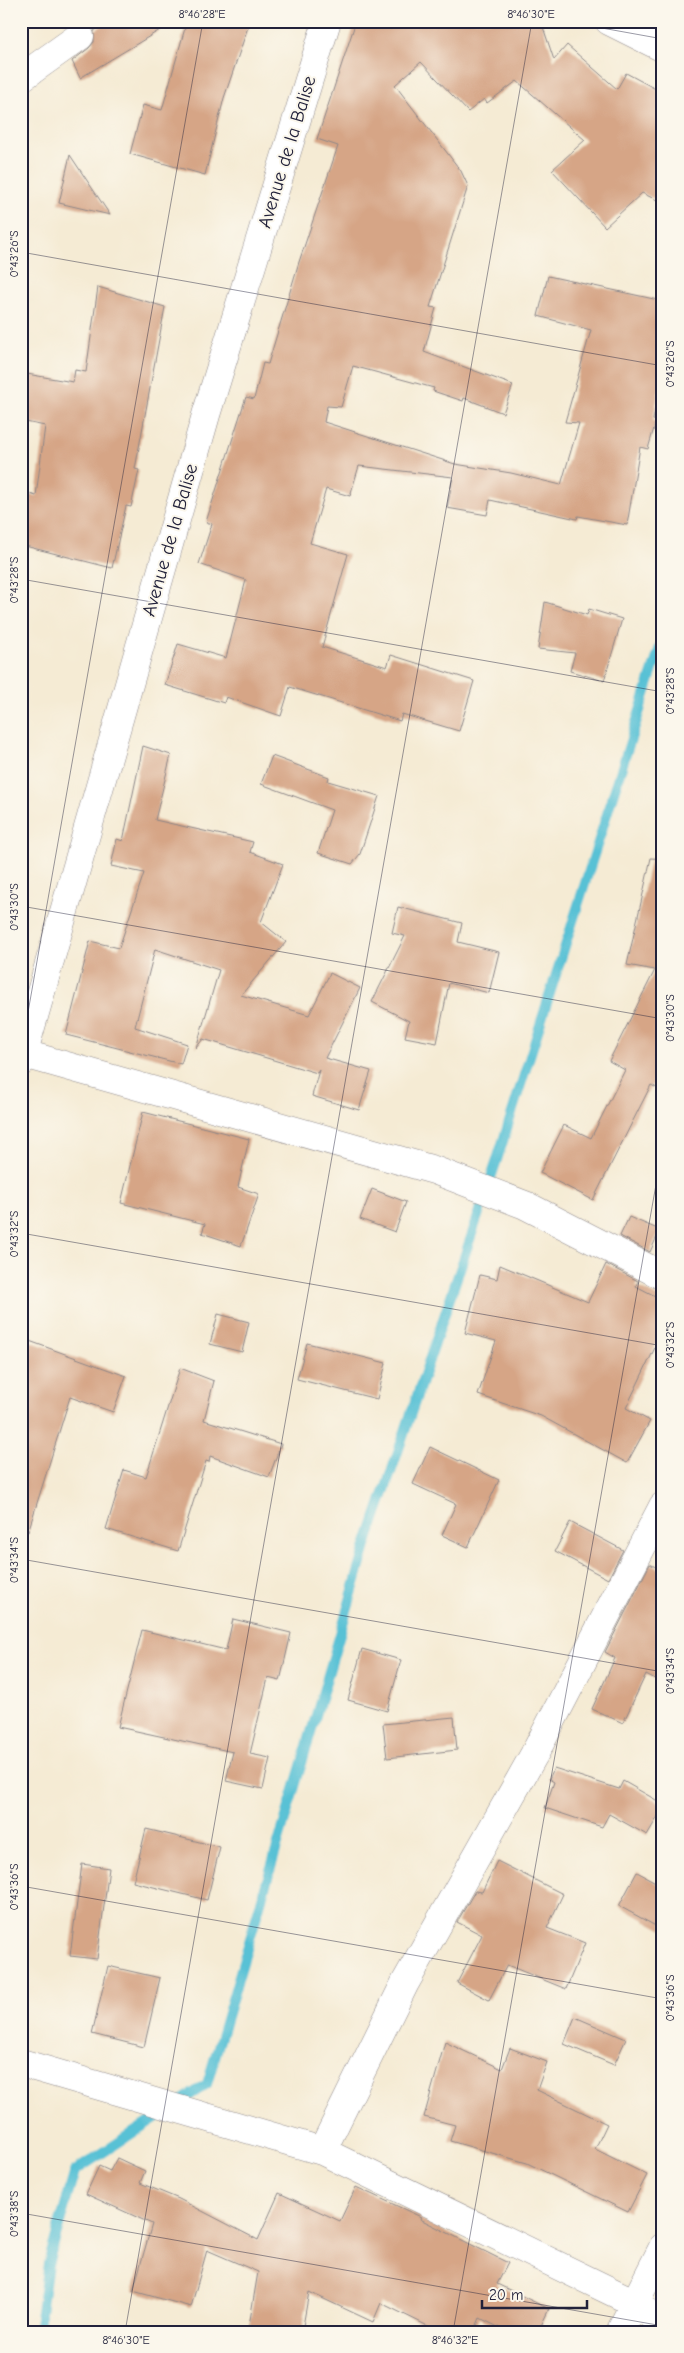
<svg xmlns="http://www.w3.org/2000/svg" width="684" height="2353" viewBox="0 0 684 2353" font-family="'Comic Neue',sans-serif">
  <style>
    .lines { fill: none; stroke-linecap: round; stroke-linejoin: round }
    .stream { stroke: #58c1d5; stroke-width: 10 }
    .building { fill: #d6a586 }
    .minor-casing { stroke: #8c8688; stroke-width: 29 }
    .tertiary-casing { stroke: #8c8688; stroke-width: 29 }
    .minor { stroke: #fff; stroke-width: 28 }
    .tertiary { stroke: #fff; stroke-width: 28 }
    .ticks { fill: none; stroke: #22223b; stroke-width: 1; stroke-opacity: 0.45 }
    .labels { text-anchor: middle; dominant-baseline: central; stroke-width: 4; stroke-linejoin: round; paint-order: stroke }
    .street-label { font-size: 19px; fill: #22223b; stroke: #fbf7ec }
    .neatline { fill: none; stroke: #22223b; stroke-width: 2 }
    .ticks-label { font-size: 12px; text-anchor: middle; fill: #22223b }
  </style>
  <rect width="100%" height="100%" fill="#fbf7ec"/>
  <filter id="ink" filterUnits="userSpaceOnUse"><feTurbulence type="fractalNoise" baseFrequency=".02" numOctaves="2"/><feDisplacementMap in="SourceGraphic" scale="10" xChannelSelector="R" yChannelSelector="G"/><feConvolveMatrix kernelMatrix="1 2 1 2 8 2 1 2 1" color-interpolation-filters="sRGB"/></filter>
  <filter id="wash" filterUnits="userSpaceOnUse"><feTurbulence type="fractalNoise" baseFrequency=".0096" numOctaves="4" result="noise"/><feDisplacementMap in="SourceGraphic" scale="20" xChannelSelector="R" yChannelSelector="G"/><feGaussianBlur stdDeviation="1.12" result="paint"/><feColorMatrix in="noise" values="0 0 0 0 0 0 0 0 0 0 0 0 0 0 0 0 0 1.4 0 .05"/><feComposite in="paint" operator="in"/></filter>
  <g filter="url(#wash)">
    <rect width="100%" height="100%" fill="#f5ebd4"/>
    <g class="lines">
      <!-- stream -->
      <path class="stream" d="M 38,2332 L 48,2264 L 75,2171 L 207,2084 L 366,1546 L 496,1163 L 663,638"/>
    </g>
    <g id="blocks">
      <!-- building -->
      <path class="building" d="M 109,21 L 175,21 L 80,78 L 72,61 L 89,48 L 94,42 L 94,31 Z
        M 187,21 L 250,21 L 224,98 L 205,175 L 130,154 L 143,105 L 162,110 Z
        M 356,21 L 541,21 L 554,60 L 567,45 L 617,89 L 626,73 L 663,93 L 663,203 L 642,193 L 605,227 L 552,170 L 585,140 L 517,81 L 487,103 L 484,99 L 468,112 L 421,62 L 395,85 L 461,171 L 468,186 L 430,307 L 436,308 L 424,352 L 513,385 L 503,413 L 464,398 L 463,401 L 433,391 L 434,388 L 353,366 L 341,407 L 327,406 L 324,422 L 455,464 L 511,473 L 561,485 L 579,423 L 565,422 L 591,330 L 538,316 L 548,276 L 663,301 L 663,372 L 653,420 L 656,421 L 648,449 L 640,447 L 627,525 L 578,516 L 577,519 L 490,500 L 487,515 L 447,508 L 453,477 L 359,466 L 350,496 L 326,489 L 310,543 L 348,554 L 322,647 L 387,667 L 391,655 L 474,681 L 459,731 L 402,714 L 400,721 L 290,687 L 281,716 L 226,697 L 224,703 L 165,685 L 178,644 L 226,658 L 246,580 L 199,564 L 212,524 L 206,522 L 246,397 L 254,399 L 263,363 L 268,364 L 299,262 L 338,146 L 317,139 Z
        M 70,155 L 110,215 L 59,203 Z
        M 98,287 L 165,307 L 135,469 L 139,470 L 131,507 L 126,506 L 112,568 L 21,545 L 21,491 L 36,496 L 45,426 L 21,421 L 21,373 L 73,382 L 75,370 L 86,372 Z
        M 545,602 L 587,615 L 589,609 L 622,619 L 604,681 L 570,671 L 575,653 L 538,649 Z
        M 143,746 L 171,755 L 155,820 L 253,842 L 250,852 L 283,864 L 261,922 L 286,942 L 241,995 L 309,1015 L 330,973 L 360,988 L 325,1058 L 371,1071 L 359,1110 L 312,1096 L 319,1070 L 317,1073 L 203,1039 L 196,1048 L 219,970 L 155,949 L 135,1027 L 187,1044 L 181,1064 L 66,1035 L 90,941 L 119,948 L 144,873 L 111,866 L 117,839 L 123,841 Z
        M 272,756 L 329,777 L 328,781 L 379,796 L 360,854 L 352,864 L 318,853 L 332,810 L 261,784 Z
        M 651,858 L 663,859 L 663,1091 L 651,1085 L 593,1200 L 540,1173 L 564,1125 L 591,1138 L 625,1070 L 609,1061 L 655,970 L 627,965 Z
        M 398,907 L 462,923 L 458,942 L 499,952 L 489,993 L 449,983 L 437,1043 L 405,1037 L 409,1021 L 372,1002 L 405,936 L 392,933 Z
        M 143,1112 L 249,1139 L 238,1187 L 259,1194 L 241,1246 L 202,1233 L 205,1224 L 121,1203 Z
        M 372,1189 L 406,1202 L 395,1232 L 360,1219 Z
        M 629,1217 L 660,1230 L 650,1252 L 620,1236 Z
        M 606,1264 L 638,1281 L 636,1286 L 663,1300 L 663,1331 L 626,1408 L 650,1421 L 627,1463 L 541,1416 L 478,1395 L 496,1341 L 465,1333 L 480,1275 L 497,1279 L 500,1265 L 588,1302 Z
        M 218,1314 L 249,1322 L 242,1352 L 210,1344 Z
        M 21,1338 L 126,1376 L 113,1412 L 70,1397 L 28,1532 L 21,1531 Z
        M 307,1343 L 386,1363 L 377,1399 L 297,1379 Z
        M 180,1368 L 214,1381 L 204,1420 L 281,1444 L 269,1477 L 210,1456 L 209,1462 L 206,1461 L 178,1551 L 106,1529 L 124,1470 L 146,1477 Z
        M 430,1447 L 499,1480 L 468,1547 L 442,1535 L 456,1504 L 413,1484 Z
        M 570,1522 L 623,1550 L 608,1579 L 555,1551 Z
        M 650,1564 L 663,1571 L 663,1683 L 646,1674 L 623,1723 L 592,1709 L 615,1658 L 605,1652 Z
        M 233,1619 L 291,1633 L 280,1681 L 268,1678 L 250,1754 L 270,1758 L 263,1789 L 226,1781 L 233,1752 L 118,1727 L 142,1630 L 226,1650 Z
        M 362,1649 L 401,1660 L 387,1711 L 348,1700 Z
        M 454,1717 L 457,1750 L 387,1758 L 383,1724 Z
        M 554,1768 L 619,1789 L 623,1781 L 663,1804 L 663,1808 L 647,1835 L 609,1814 L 602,1827 L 545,1808 L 554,1782 L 549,1779 Z
        M 146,1829 L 220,1847 L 207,1900 L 133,1882 Z
        M 497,1861 L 563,1894 L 547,1928 L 585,1943 L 566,1989 L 507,1965 L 489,2000 L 457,1983 L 482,1935 L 457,1922 L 475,1891 L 482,1892 Z
        M 82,1864 L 109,1868 L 97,1959 L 70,1956 Z
        M 637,1872 L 663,1886 L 663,1930 L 619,1906 Z
        M 108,1966 L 160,1978 L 144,2047 L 92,2034 Z
        M 575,2017 L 626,2039 L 614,2065 L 564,2044 Z
        M 445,2042 L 502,2069 L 510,2048 L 547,2062 L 537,2090 L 607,2124 L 595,2149 L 647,2175 L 628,2212 L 527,2163 L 450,2141 L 455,2125 L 424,2117 Z
        M 117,2158 L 145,2171 L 140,2183 L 179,2199 L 258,2240 L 279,2193 L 340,2221 L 356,2187 L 421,2217 L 420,2219 L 508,2263 L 497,2284 L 549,2309 L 538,2332 L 508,2332 L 480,2318 L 474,2332 L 440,2332 L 381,2303 L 373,2322 L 309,2292 L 302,2332 L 248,2332 L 258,2272 L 207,2250 L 191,2307 L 133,2291 L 152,2224 L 86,2194 L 99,2166 L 110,2171 Z"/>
    </g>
  </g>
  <g filter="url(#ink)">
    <use href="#blocks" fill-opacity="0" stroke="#8c8688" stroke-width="1"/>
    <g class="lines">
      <!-- minor casing -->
      <g class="minor-casing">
        <path id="minor" d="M 609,21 L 663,48
          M 21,78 L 80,36
          M 21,1053 L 434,1170 L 525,1205 L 663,1276
          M 21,2063 L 322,2151 L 635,2303 L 663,2323
          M 322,2151 L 405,1983 L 535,1753 L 663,1506
          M 620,2332 L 663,2247"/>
      </g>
      <!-- tertiary casing -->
      <g class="tertiary-casing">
        <path id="tertiary" d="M 21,1062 L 206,415 L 327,21"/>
      </g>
      <!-- minor -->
      <use href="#minor" class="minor"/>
      <!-- tertiary -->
      <use href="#tertiary" class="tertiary"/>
    </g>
  </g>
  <!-- ticks -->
  <path class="ticks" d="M 563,21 L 663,39M 21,252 L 663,366M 21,579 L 663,692M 21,906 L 663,1019M 21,1052 L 203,21M 21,1233 L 663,1346M 21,1559 L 663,1672M 21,1886 L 663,1999M 21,2213 L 663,2326M 125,2332 L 532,21M 453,2332 L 663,1145"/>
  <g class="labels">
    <!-- street labels -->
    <g class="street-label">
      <text transform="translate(287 152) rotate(-73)">Avenue de la Balise</text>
      <text transform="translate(170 540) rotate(-74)">Avenue de la Balise</text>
    </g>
  </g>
  <!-- margin -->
  <rect width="684" height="2353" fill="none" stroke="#fbf7ec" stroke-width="55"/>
  <!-- scale -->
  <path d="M482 2300v8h105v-8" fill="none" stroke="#22223b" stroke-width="2.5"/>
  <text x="489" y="2300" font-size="15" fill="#22223b" stroke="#fbf7ec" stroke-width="4" paint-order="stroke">20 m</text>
  <rect x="28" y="28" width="628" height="2298" class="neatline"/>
  <g class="ticks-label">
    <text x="202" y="18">8°46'28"E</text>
    <text x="531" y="18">8°46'30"E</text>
    <text transform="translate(14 254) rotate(-90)" y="4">0°43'26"S</text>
    <text transform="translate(670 364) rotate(-90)" y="4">0°43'26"S</text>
    <text transform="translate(14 580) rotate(-90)" y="4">0°43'28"S</text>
    <text transform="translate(670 691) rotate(-90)" y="4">0°43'28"S</text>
    <text transform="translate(14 907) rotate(-90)" y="4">0°43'30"S</text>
    <text transform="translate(670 1018) rotate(-90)" y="4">0°43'30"S</text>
    <text transform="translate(14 1234) rotate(-90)" y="4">0°43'32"S</text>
    <text transform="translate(670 1345) rotate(-90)" y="4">0°43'32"S</text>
    <text transform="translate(14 1560) rotate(-90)" y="4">0°43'34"S</text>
    <text transform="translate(670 1671) rotate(-90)" y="4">0°43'34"S</text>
    <text transform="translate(14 1887) rotate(-90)" y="4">0°43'36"S</text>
    <text transform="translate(670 1998) rotate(-90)" y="4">0°43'36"S</text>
    <text transform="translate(14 2214) rotate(-90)" y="4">0°43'38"S</text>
    <text x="126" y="2344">8°46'30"E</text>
    <text x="455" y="2344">8°46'32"E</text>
  </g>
</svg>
